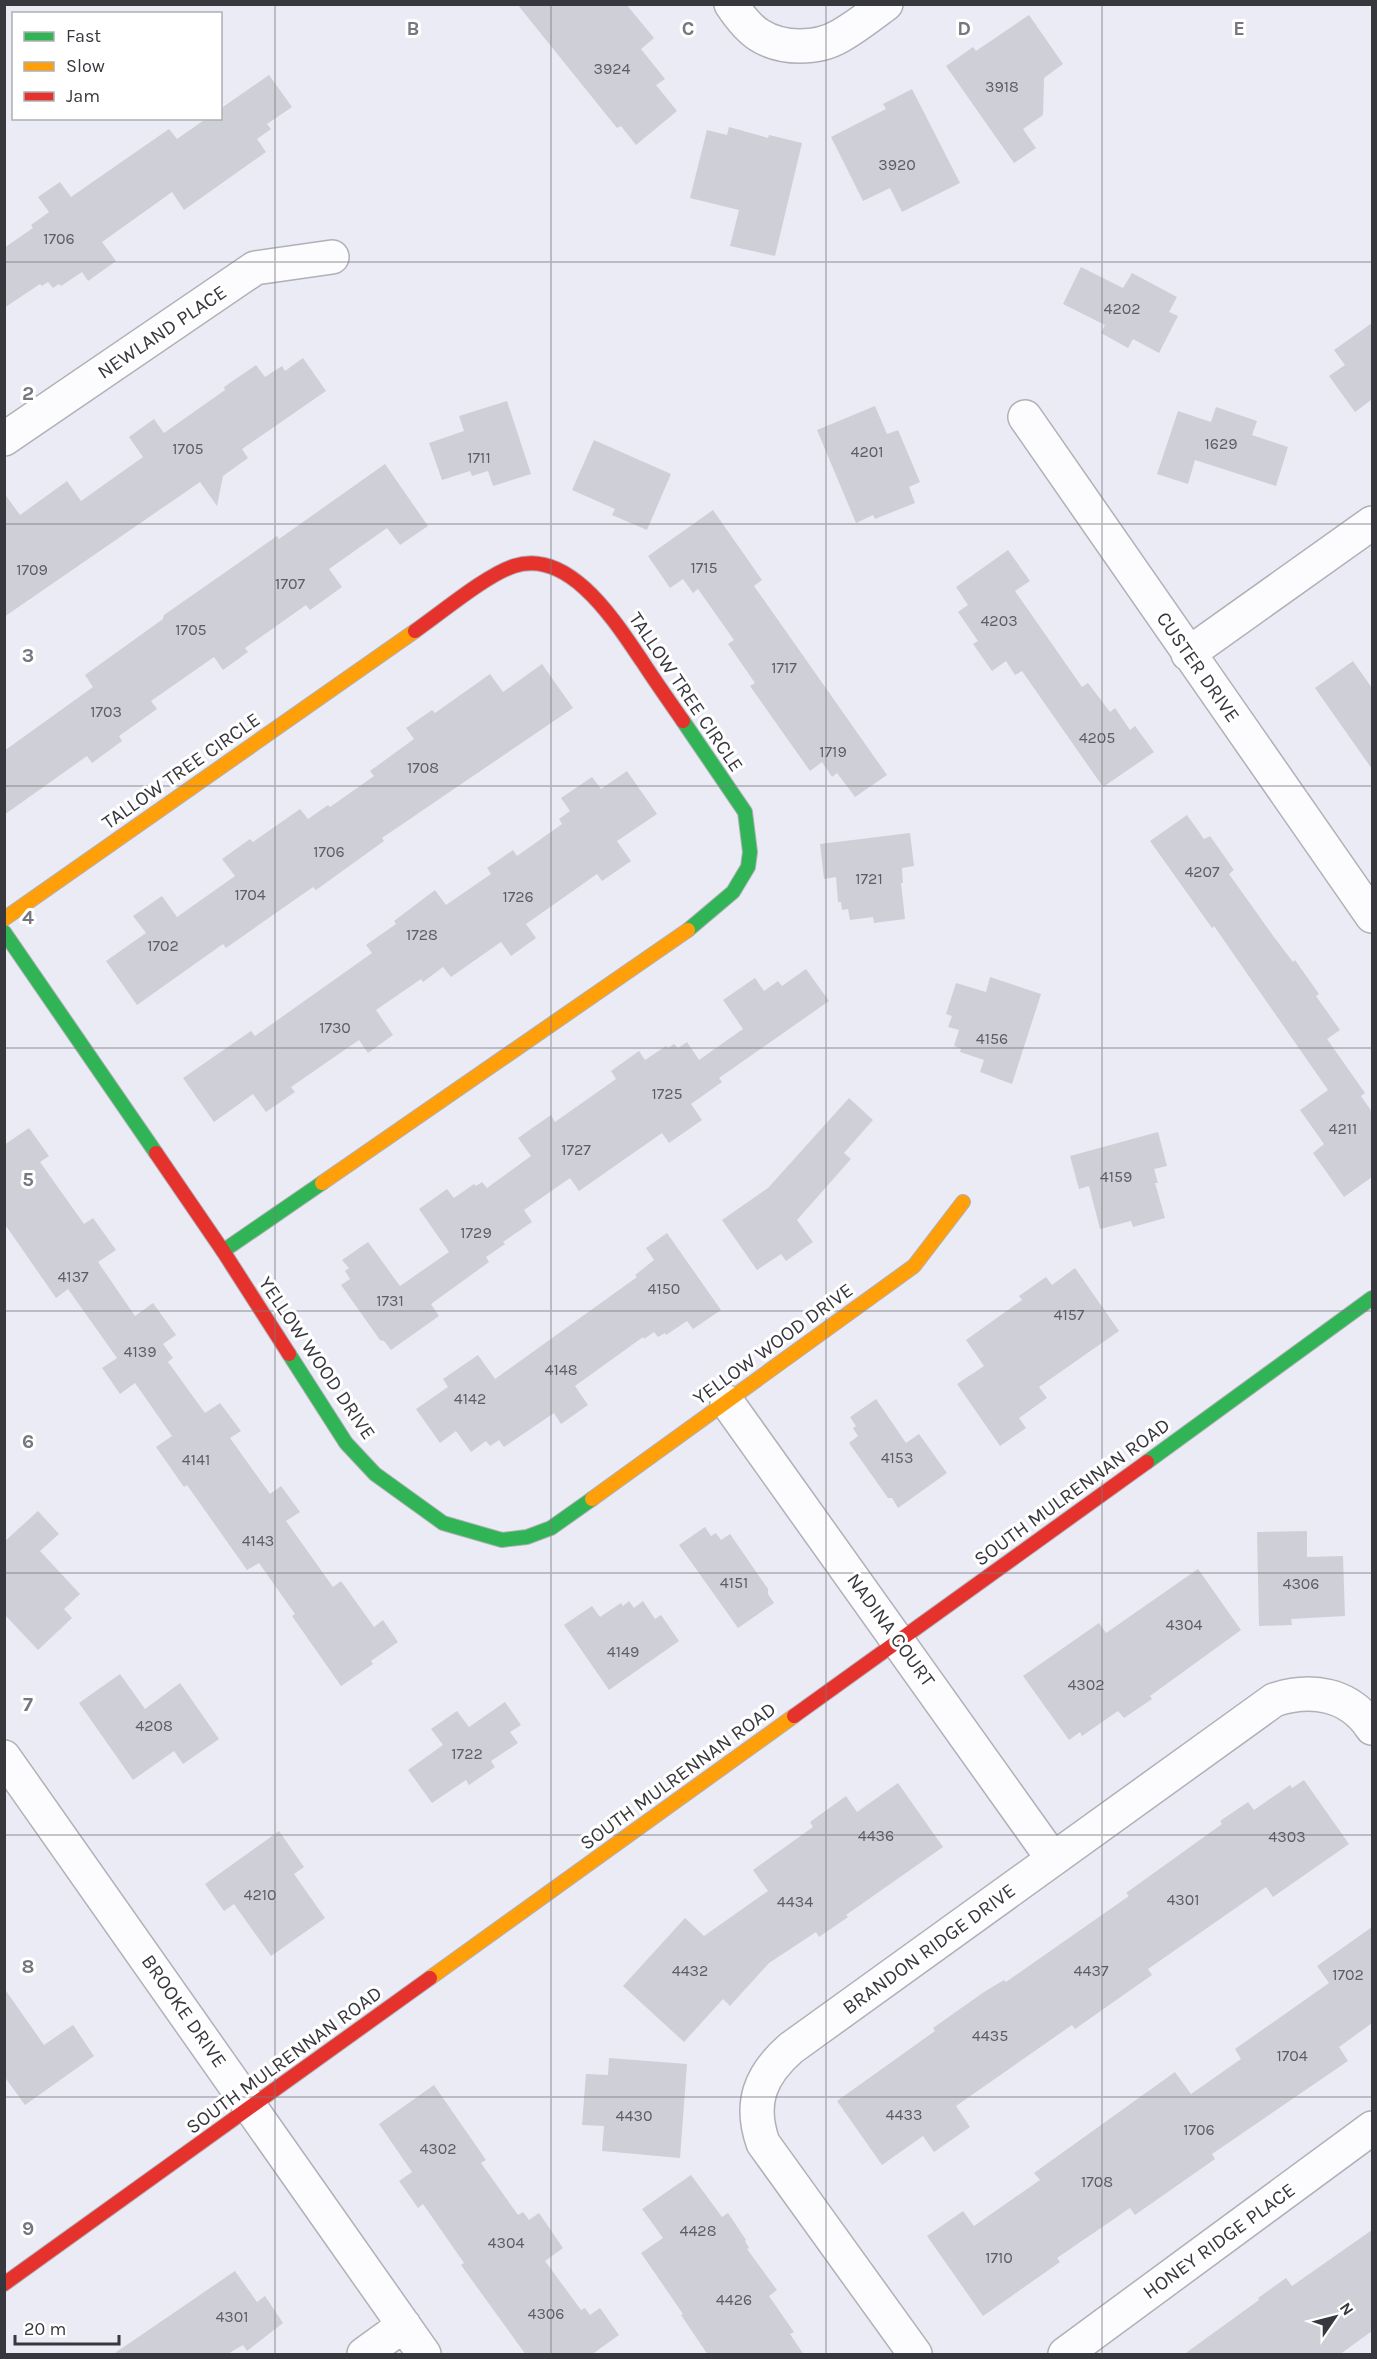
<svg xmlns="http://www.w3.org/2000/svg" width="1377" height="2359" viewBox="0 0 1377 2359" font-family="Karla,sans-serif">
  <style>
    .building { fill: #cfcfd7 }
    .lines { fill: none; stroke-linecap: round; stroke-linejoin: round }
    .street-casing { stroke: #b0b0b8; stroke-width: 36 }
    .fast-casing { stroke: #b0b0b8; stroke-width: 16 }
    .slow-casing { stroke: #b0b0b8; stroke-width: 16 }
    .jam-casing { stroke: #b0b0b8; stroke-width: 16 }
    .street { stroke: #fcfcfe; stroke-width: 33 }
    .fast { stroke: #30b455; stroke-width: 14 }
    .slow { stroke: #ff9f0a; stroke-width: 14 }
    .jam { stroke: #e5322d; stroke-width: 14 }
    .grid { fill: none; stroke: #76767e; stroke-width: 1.5; stroke-opacity: 0.55 }
    .labels { text-anchor: middle; dominant-baseline: central; stroke-width: 6; stroke-linejoin: round; paint-order: stroke }
    .number-label { font-size: 16px; fill: #5d5d64 }
    .street-label { font-size: 20px; fill: #37373e; stroke: #fff }
    .grid-label { font-size: 20px; text-anchor: middle; font-weight: bold; fill: #76767e; stroke: #fff; stroke-width: 6; stroke-linejoin: round; paint-order: stroke }
  </style>
  <rect width="100%" height="100%" fill="#ebebf6"/>
  <!-- building -->
  <path class="building" d="M 517,4 L 626,4 L 654,38 L 641,49 L 665,79 L 656,85 L 677,111 L 636,145 L 621,126 L 617,128 Z
    M 1029,15 L 1063,64 L 1044,78 L 1043,115 L 1023,129 L 1036,148 L 1014,163 L 946,66 L 973,47 L 976,51 Z
    M 269,75 L 292,107 L 267,124 L 271,129 L 257,139 L 266,152 L 184,210 L 172,192 L 102,242 L 116,261 L 88,281 L 82,272 L 61,286 L 59,284 L 53,288 L 48,282 L 42,286 L 40,284 L 4,308 L 4,248 L 33,228 L 31,225 L 49,212 L 38,197 L 60,182 L 71,197 L 169,129 L 177,139 L 207,118 L 220,118 L 220,109 Z
    M 912,89 L 960,183 L 902,212 L 890,188 L 863,201 L 831,137 L 886,109 L 883,104 Z
    M 729,127 L 768,138 L 769,135 L 802,143 L 775,256 L 730,246 L 739,210 L 690,198 L 707,130 L 727,135 Z
    M 1081,267 L 1123,288 L 1132,273 L 1177,297 L 1169,312 L 1178,316 L 1159,353 L 1133,339 L 1128,348 L 1101,333 L 1105,325 L 1063,304 Z
    M 1372,323 L 1372,402 L 1371,400 L 1355,412 L 1329,376 L 1345,365 L 1334,350 Z
    M 303,358 L 326,391 L 242,449 L 248,458 L 223,476 L 217,506 L 200,482 L 4,617 L 4,493 L 20,515 L 67,481 L 81,501 L 143,457 L 129,437 L 154,419 L 164,433 L 225,390 L 224,387 L 256,365 L 265,377 L 282,366 L 285,371 Z
    M 507,401 L 531,474 L 493,486 L 488,471 L 472,476 L 470,471 L 442,480 L 429,443 L 464,431 L 459,416 Z
    M 875,406 L 887,434 L 898,430 L 920,482 L 909,487 L 915,503 L 875,519 L 873,515 L 856,523 L 817,430 Z
    M 1216,407 L 1257,421 L 1252,435 L 1288,447 L 1276,486 L 1195,460 L 1188,484 L 1157,474 L 1178,411 L 1211,422 Z
    M 594,440 L 671,474 L 647,530 L 612,515 L 615,509 L 572,490 Z
    M 385,464 L 428,526 L 400,545 L 387,528 L 329,569 L 342,587 L 310,610 L 306,605 L 245,648 L 248,652 L 223,670 L 214,657 L 151,701 L 157,709 L 119,736 L 122,741 L 92,763 L 87,756 L 4,815 L 4,751 L 93,687 L 85,675 L 163,619 L 164,615 L 277,536 L 279,539 Z
    M 713,510 L 762,580 L 754,586 L 887,775 L 855,797 L 837,773 L 832,777 L 822,762 L 810,771 L 750,686 L 755,683 L 728,644 L 734,640 L 698,589 L 693,593 L 683,579 L 670,588 L 648,556 Z
    M 1008,550 L 1030,581 L 1015,591 L 1082,687 L 1088,683 L 1110,712 L 1115,708 L 1130,730 L 1135,726 L 1154,752 L 1103,787 L 1022,671 L 1015,675 L 1006,661 L 992,671 L 973,644 L 978,641 L 958,612 L 968,605 L 956,587 Z
    M 1353,661 L 1372,688 L 1372,769 L 1315,688 Z
    M 542,664 L 573,708 L 382,838 L 384,841 L 316,890 L 313,887 L 226,948 L 223,944 L 137,1005 L 106,961 L 146,933 L 133,916 L 162,896 L 177,917 L 235,876 L 222,859 L 250,839 L 253,842 L 300,809 L 308,819 L 328,805 L 330,807 L 374,776 L 370,771 L 414,739 L 406,728 L 432,710 L 435,713 L 490,674 L 503,692 Z
    M 627,771 L 657,814 L 617,841 L 631,861 L 602,881 L 597,874 L 526,924 L 536,938 L 511,956 L 501,942 L 451,977 L 443,967 L 423,982 L 421,979 L 376,1010 L 393,1035 L 368,1053 L 359,1040 L 291,1087 L 295,1092 L 266,1112 L 253,1094 L 214,1122 L 183,1078 L 251,1031 L 255,1036 L 372,953 L 366,945 L 396,924 L 394,921 L 435,890 L 446,905 L 491,874 L 487,868 L 513,850 L 517,856 L 562,824 L 559,819 L 570,811 L 561,798 L 592,777 L 601,789 Z
    M 1187,815 L 1204,839 L 1210,836 L 1234,870 L 1229,874 L 1274,937 L 1293,962 L 1295,960 L 1319,994 L 1316,996 L 1340,1030 L 1327,1039 L 1365,1093 L 1361,1096 L 1372,1112 L 1372,1177 L 1344,1197 L 1313,1153 L 1324,1144 L 1300,1110 L 1328,1090 L 1214,926 L 1212,928 L 1150,841 Z
    M 910,833 L 914,866 L 902,868 L 903,883 L 901,883 L 905,919 L 874,923 L 873,917 L 850,920 L 848,909 L 842,910 L 841,902 L 838,902 L 836,877 L 824,879 L 820,844 Z
    M 806,969 L 829,1001 L 719,1078 L 722,1082 L 691,1104 L 702,1120 L 669,1143 L 662,1133 L 579,1191 L 570,1178 L 524,1210 L 532,1222 L 503,1242 L 505,1244 L 486,1257 L 489,1262 L 431,1304 L 439,1316 L 391,1350 L 384,1341 L 380,1340 L 341,1285 L 350,1279 L 345,1271 L 349,1268 L 342,1260 L 368,1242 L 400,1286 L 449,1252 L 419,1209 L 447,1189 L 454,1198 L 474,1184 L 476,1186 L 482,1182 L 487,1188 L 531,1156 L 518,1138 L 551,1115 L 555,1122 L 616,1079 L 611,1071 L 639,1051 L 645,1060 L 666,1046 L 668,1048 L 674,1044 L 678,1048 L 687,1042 L 699,1060 L 743,1029 L 723,1000 L 755,978 L 764,991 L 778,981 L 782,986 Z
    M 990,977 L 1041,994 L 1012,1084 L 980,1072 L 984,1060 L 960,1052 L 961,1049 L 954,1046 L 959,1030 L 948,1027 L 952,1016 L 946,1014 L 956,983 L 986,992 Z
    M 849,1098 L 873,1120 L 844,1153 L 851,1159 L 797,1220 L 813,1242 L 786,1261 L 781,1254 L 757,1270 L 722,1220 L 768,1188 Z
    M 29,1128 L 49,1156 L 40,1162 L 84,1224 L 93,1218 L 116,1250 L 98,1262 L 135,1316 L 153,1303 L 176,1335 L 163,1344 L 173,1358 L 168,1362 L 205,1413 L 220,1403 L 241,1431 L 230,1438 L 270,1494 L 281,1486 L 300,1512 L 286,1521 L 333,1587 L 341,1581 L 374,1627 L 383,1620 L 398,1642 L 371,1661 L 373,1664 L 341,1686 L 292,1616 L 295,1614 L 259,1563 L 247,1570 L 187,1485 L 184,1487 L 156,1447 L 172,1436 L 135,1383 L 120,1394 L 102,1368 L 117,1358 L 68,1289 L 56,1298 L 4,1223 L 4,1145 Z
    M 1158,1132 L 1167,1166 L 1154,1169 L 1158,1183 L 1155,1183 L 1165,1218 L 1133,1227 L 1131,1221 L 1100,1229 L 1089,1186 L 1079,1189 L 1070,1156 Z
    M 667,1233 L 721,1310 L 693,1329 L 687,1321 L 666,1335 L 665,1333 L 658,1337 L 654,1332 L 644,1339 L 643,1337 L 575,1386 L 588,1405 L 561,1424 L 554,1413 L 504,1447 L 499,1440 L 490,1446 L 486,1441 L 471,1452 L 456,1431 L 440,1443 L 416,1409 L 448,1387 L 443,1379 L 478,1355 L 495,1379 L 637,1277 L 635,1275 L 654,1260 L 646,1248 Z
    M 1075,1268 L 1119,1331 L 1039,1387 L 1047,1398 L 1019,1418 L 1026,1428 L 1000,1446 L 957,1384 L 984,1366 L 966,1340 L 1022,1300 L 1019,1296 L 1046,1277 L 1052,1285 Z
    M 876,1399 L 906,1443 L 919,1434 L 947,1473 L 898,1508 L 892,1498 L 888,1498 L 849,1443 L 858,1436 L 853,1428 L 856,1426 L 850,1417 Z
    M 38,1511 L 59,1534 L 40,1551 L 80,1594 L 64,1609 L 72,1618 L 38,1650 L 4,1614 L 4,1542 Z
    M 705,1527 L 711,1536 L 716,1533 L 721,1540 L 730,1534 L 768,1589 L 768,1594 L 774,1603 L 738,1628 L 679,1545 Z
    M 1307,1531 L 1307,1557 L 1343,1556 L 1345,1616 L 1291,1619 L 1292,1625 L 1259,1626 L 1257,1532 Z
    M 1198,1569 L 1241,1630 L 1150,1696 L 1152,1699 L 1124,1718 L 1118,1711 L 1082,1736 L 1080,1732 L 1069,1740 L 1023,1676 L 1099,1623 L 1106,1633 Z
    M 629,1601 L 634,1608 L 643,1601 L 655,1619 L 661,1615 L 679,1641 L 609,1690 L 564,1625 L 592,1606 L 600,1617 L 621,1603 L 623,1606 Z
    M 120,1674 L 145,1709 L 180,1683 L 219,1739 L 183,1764 L 174,1751 L 133,1780 L 79,1703 Z
    M 505,1702 L 521,1725 L 510,1732 L 518,1743 L 491,1761 L 495,1767 L 469,1785 L 466,1780 L 432,1803 L 408,1770 L 443,1745 L 431,1729 L 457,1711 L 469,1727 Z
    M 1304,1780 L 1349,1844 L 1273,1897 L 1266,1887 L 1148,1969 L 1152,1975 L 1075,2029 L 1072,2025 L 956,2106 L 970,2127 L 934,2152 L 923,2136 L 882,2165 L 837,2101 L 935,2031 L 933,2028 L 984,1992 L 1004,1980 L 1006,1982 L 1129,1896 L 1126,1893 L 1222,1824 L 1220,1821 L 1248,1802 L 1254,1810 L 1290,1785 L 1292,1788 Z
    M 898,1783 L 943,1847 L 846,1915 L 848,1917 L 819,1937 L 816,1932 L 769,1963 L 730,2006 L 723,1999 L 684,2042 L 623,1986 L 685,1918 L 704,1936 L 768,1891 L 753,1870 L 813,1827 L 810,1822 L 846,1796 L 857,1812 Z
    M 279,1831 L 304,1867 L 294,1874 L 325,1918 L 271,1956 L 234,1904 L 224,1911 L 205,1884 Z
    M 1372,1927 L 1372,2023 L 1339,2047 L 1348,2061 L 1212,2154 L 1215,2159 L 1135,2215 L 1130,2208 L 1057,2258 L 1060,2262 L 983,2316 L 927,2236 L 963,2211 L 974,2226 L 1040,2180 L 1034,2173 L 1175,2072 L 1191,2094 L 1241,2059 L 1235,2049 L 1329,1983 L 1317,1966 Z
    M 4,1988 L 44,2045 L 73,2025 L 94,2056 L 25,2105 L 4,2076 Z
    M 609,2058 L 687,2064 L 680,2158 L 602,2151 L 604,2126 L 582,2125 L 586,2074 L 608,2075 Z
    M 434,2085 L 486,2160 L 481,2163 L 518,2215 L 523,2212 L 529,2220 L 539,2213 L 563,2248 L 545,2261 L 581,2310 L 585,2308 L 590,2315 L 600,2308 L 619,2335 L 591,2355 L 526,2355 L 461,2265 L 464,2263 L 423,2204 L 418,2208 L 399,2181 L 412,2172 L 379,2124 Z
    M 691,2175 L 722,2217 L 728,2213 L 746,2240 L 745,2241 L 749,2248 L 747,2249 L 777,2290 L 769,2296 L 794,2332 L 790,2334 L 804,2355 L 708,2355 L 681,2315 L 683,2314 L 641,2253 L 663,2238 L 642,2209 Z
    M 1372,2230 L 1372,2331 L 1339,2355 L 1183,2355 L 1259,2300 L 1258,2298 L 1286,2278 L 1292,2286 Z
    M 235,2271 L 257,2302 L 265,2296 L 283,2323 L 247,2351 L 243,2345 L 226,2355 L 112,2355 Z"/>
  <g class="lines">
    <!-- street casing -->
    <g class="street-casing">
      <path id="street" d="M 731,4 C 739,16 748,28 759,35 C 782,50 818,49 840,36 C 856,27 871,15 886,4
        M 1025,417 L 1372,916
        M 4,439 L 255,268 L 332,257
        M 1188,654 L 1372,523
        M 727,1402 L 1053,1859
        M 4,1757 L 424,2354
        M 364,2354 L 404,2325
        M 915,2354 L 763,2143 C 749,2103 760,2075 791,2048 L 1274,1700 C 1311,1688 1349,1693 1372,1728
        M 1065,2354 L 1372,2128"/>
    </g>
    <!-- fast casing -->
    <g class="fast-casing">
      <path id="fast" d="M 683,721 L 745,812 L 750,852 L 748,867 L 733,892 L 688,930
        M 4,932 L 156,1153
        M 223,1251 L 322,1183
        M 289,1354 L 346,1443 L 375,1474 L 443,1523 L 502,1540 L 527,1537 L 551,1528 L 592,1499
        M 1147,1462 L 1372,1298"/>
    </g>
    <!-- slow casing -->
    <g class="slow-casing">
      <path id="slow" d="M 4,919 L 415,631
        M 322,1183 L 688,930
        M 592,1499 L 914,1266 L 963,1202
        M 430,1978 L 794,1716"/>
    </g>
    <!-- jam casing -->
    <g class="jam-casing">
      <path id="jam" d="M 415,631 C 441,613 486,575 514,566 C 570,548 616,623 642,661 C 655,681 669,701 683,721
        M 156,1153 L 223,1251 L 289,1354
        M 794,1716 L 1147,1462
        M 4,2284 L 430,1978"/>
    </g>
    <!-- street -->
    <use href="#street" class="street"/>
    <!-- fast -->
    <use href="#fast" class="fast"/>
    <!-- slow -->
    <use href="#slow" class="slow"/>
    <!-- jam -->
    <use href="#jam" class="jam"/>
  </g>
  <!-- grid -->
  <path class="grid" d="M 275,4 L 275,2354M 551,4 L 551,2354M 826,4 L 826,2354M 1102,4 L 1102,2354M 4,262 L 1372,262M 4,524 L 1372,524M 4,786 L 1372,786M 4,1048 L 1372,1048M 4,1311 L 1372,1311M 4,1573 L 1372,1573M 4,1835 L 1372,1835M 4,2097 L 1372,2097"/>
  <g class="labels">
    <!-- number labels -->
    <g class="number-label">
      <text x="612" y="68">3924</text>
      <text x="1002" y="86">3918</text>
      <text x="897" y="164">3920</text>
      <text x="59" y="238">1706</text>
      <text x="1122" y="308">4202</text>
      <text x="1221" y="443">1629</text>
      <text x="188" y="448">1705</text>
      <text x="867" y="451">4201</text>
      <text x="479" y="457">1711</text>
      <text x="704" y="567">1715</text>
      <text x="32" y="569">1709</text>
      <text x="290" y="583">1707</text>
      <text x="999" y="620">4203</text>
      <text x="191" y="629">1705</text>
      <text x="784" y="667">1717</text>
      <text x="106" y="711">1703</text>
      <text x="1097" y="737">4205</text>
      <text x="833" y="751">1719</text>
      <text x="423" y="767">1708</text>
      <text x="329" y="851">1706</text>
      <text x="1202" y="871">4207</text>
      <text x="869" y="878">1721</text>
      <text x="250" y="894">1704</text>
      <text x="518" y="896">1726</text>
      <text x="422" y="934">1728</text>
      <text x="163" y="945">1702</text>
      <text x="335" y="1027">1730</text>
      <text x="992" y="1038">4156</text>
      <text x="667" y="1093">1725</text>
      <text x="1343" y="1128">4211</text>
      <text x="576" y="1149">1727</text>
      <text x="1116" y="1176">4159</text>
      <text x="476" y="1232">1729</text>
      <text x="73" y="1276">4137</text>
      <text x="664" y="1288">4150</text>
      <text x="390" y="1300">1731</text>
      <text x="1069" y="1314">4157</text>
      <text x="140" y="1351">4139</text>
      <text x="561" y="1369">4148</text>
      <text x="470" y="1398">4142</text>
      <text x="897" y="1457">4153</text>
      <text x="196" y="1459">4141</text>
      <text x="258" y="1540">4143</text>
      <text x="734" y="1582">4151</text>
      <text x="1301" y="1583">4306</text>
      <text x="1184" y="1624">4304</text>
      <text x="623" y="1651">4149</text>
      <text x="1086" y="1684">4302</text>
      <text x="154" y="1725">4208</text>
      <text x="467" y="1753">1722</text>
      <text x="876" y="1835">4436</text>
      <text x="1287" y="1836">4303</text>
      <text x="260" y="1894">4210</text>
      <text x="1183" y="1899">4301</text>
      <text x="795" y="1901">4434</text>
      <text x="690" y="1970">4432</text>
      <text x="1091" y="1970">4437</text>
      <text x="1348" y="1974">1702</text>
      <text x="990" y="2035">4435</text>
      <text x="1292" y="2055">1704</text>
      <text x="904" y="2114">4433</text>
      <text x="634" y="2115">4430</text>
      <text x="1199" y="2129">1706</text>
      <text x="438" y="2148">4302</text>
      <text x="1097" y="2181">1708</text>
      <text x="698" y="2230">4428</text>
      <text x="506" y="2242">4304</text>
      <text x="999" y="2257">1710</text>
      <text x="734" y="2299">4426</text>
      <text x="546" y="2313">4306</text>
      <text x="232" y="2316">4301</text>
    </g>
    <!-- street labels -->
    <g class="street-label">
      <text transform="translate(162 332) rotate(-34)">NEWLAND PLACE</text>
      <text transform="translate(1198 667) rotate(55)">CUSTER DRIVE</text>
      <text transform="translate(686 692) rotate(56)">TALLOW TREE CIRCLE</text>
      <text transform="translate(181 771) rotate(-35)">TALLOW TREE CIRCLE</text>
      <text transform="translate(773 1344) rotate(-36)">YELLOW WOOD DRIVE</text>
      <text transform="translate(317 1358) rotate(56)">YELLOW WOOD DRIVE</text>
      <text transform="translate(1072 1492) rotate(-36)">SOUTH MULRENNAN ROAD</text>
      <text transform="translate(891 1630) rotate(54)">NADINA COURT</text>
      <text transform="translate(678 1776) rotate(-36)">SOUTH MULRENNAN ROAD</text>
      <text transform="translate(929 1949) rotate(-36)">BRANDON RIDGE DRIVE</text>
      <text transform="translate(184 2011) rotate(55)">BROOKE DRIVE</text>
      <text transform="translate(284 2060) rotate(-36)">SOUTH MULRENNAN ROAD</text>
      <text transform="translate(1219 2241) rotate(-36)">HONEY RIDGE PLACE</text>
    </g>
  </g>
  <g class="grid-label">
    <text x="413" y="35">B</text>
    <text x="688" y="35">C</text>
    <text x="964" y="35">D</text>
    <text x="1239" y="35">E</text>
    <text x="28" y="400">2</text>
    <text x="28" y="662">3</text>
    <text x="28" y="924">4</text>
    <text x="28" y="1186">5</text>
    <text x="28" y="1448">6</text>
    <text x="28" y="1711">7</text>
    <text x="28" y="1973">8</text>
    <text x="28" y="2235">9</text>
  </g>
  <!-- border -->
  <rect width="1377" height="2359" fill="none" stroke="#37373e" stroke-width="12"/>
  <!-- legend -->
  <rect x="12" y="12" width="210" height="108" fill="#ffffff" stroke="#afafb2" stroke-width="1.5"/>
  <rect x="24" y="32" width="30" height="9" fill="#30b455" stroke="#afafb2" stroke-width="1.5"/>
  <text x="66" y="42" font-size="18" fill="#37373e">Fast</text>
  <rect x="24" y="62" width="30" height="9" fill="#ff9f0a" stroke="#afafb2" stroke-width="1.5"/>
  <text x="66" y="72" font-size="18" fill="#37373e">Slow</text>
  <rect x="24" y="92" width="30" height="9" fill="#e5322d" stroke="#afafb2" stroke-width="1.5"/>
  <text x="66" y="102" font-size="18" fill="#37373e">Jam</text>
  <!-- north arrow -->
  <g transform="translate(1335 2317) rotate(55)" stroke="#ffffff" stroke-width="4.5" paint-order="stroke">
  <path d="M0-4.5L10 22L0 15L-10 22Z" fill="#37373e"/>
  <text y="-9" font-size="16" font-weight="bold" text-anchor="middle" fill="#37373e">N</text>
  </g>
  <!-- scale -->
  <path d="M15 2335v9h104v-9" fill="none" stroke="#37373e" stroke-width="3"/>
  <text x="24" y="2335" font-size="18" fill="#37373e" stroke="#ffffff" stroke-width="4.5" paint-order="stroke">20 m</text>
</svg>
